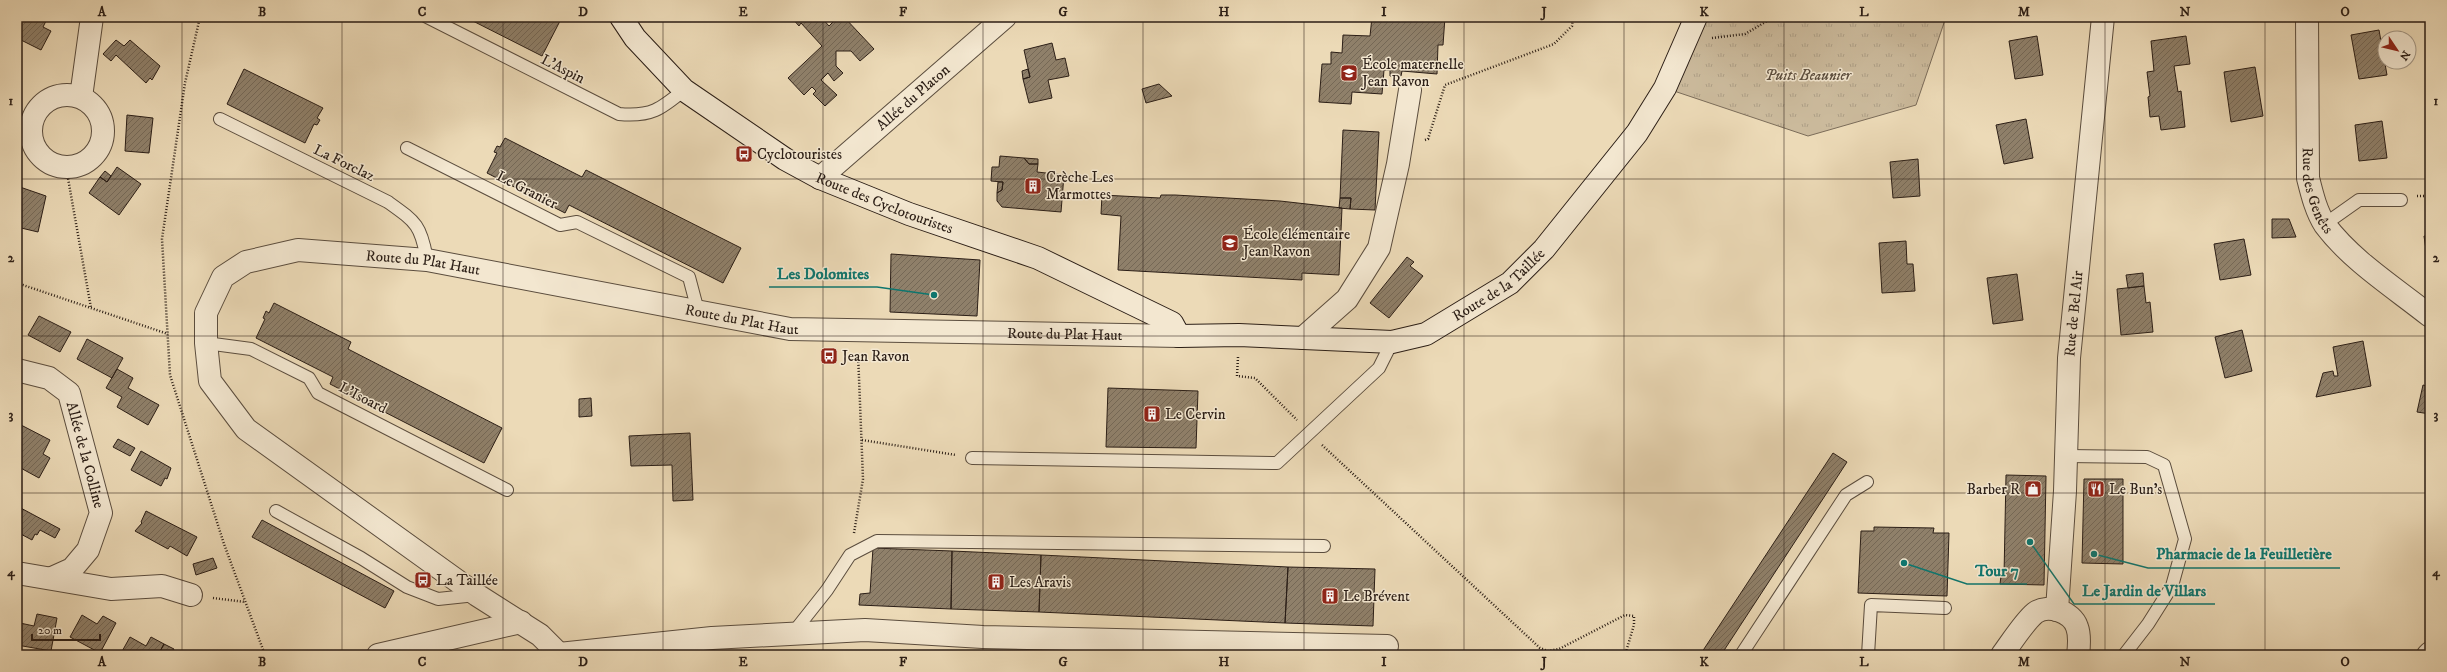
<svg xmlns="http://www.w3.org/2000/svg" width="2447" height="672" viewBox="0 0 2447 672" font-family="'IM FELL DW Pica',serif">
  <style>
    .grass { fill: url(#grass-tufts); stroke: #7b6c59 }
    .building { fill: url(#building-hatch); stroke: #2b1e16 }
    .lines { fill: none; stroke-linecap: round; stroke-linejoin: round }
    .lane-casing { stroke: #5b4d3e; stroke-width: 14 }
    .street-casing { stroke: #5b4d3e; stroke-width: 24 }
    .secondary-casing { stroke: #2b1e16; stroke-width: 24 }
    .path { stroke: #2b1e16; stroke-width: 2.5; stroke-dasharray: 1 2; stroke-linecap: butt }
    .lane { stroke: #f3e7d0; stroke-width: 12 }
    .street { stroke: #f3e7d0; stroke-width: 22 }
    .secondary { stroke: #f3e7d0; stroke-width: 22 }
    .grid { fill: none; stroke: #2b1e16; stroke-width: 1; stroke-opacity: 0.55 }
    .labels { text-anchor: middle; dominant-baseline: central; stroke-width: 3; stroke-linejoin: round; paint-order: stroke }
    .poi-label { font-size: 15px; fill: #2b1e16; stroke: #f3e7d0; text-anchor: start }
    .street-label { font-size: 15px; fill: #2b1e16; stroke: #f3e7d0 }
    .park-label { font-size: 15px; font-style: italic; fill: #5b4d3e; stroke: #f3e7d0 }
    .leader { fill: none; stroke: #0f766e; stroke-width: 1.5 }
    .callout-dot { fill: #0f766e; stroke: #f3e7d0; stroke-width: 1.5 }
    .callout-label { font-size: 16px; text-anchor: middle; font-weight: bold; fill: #0f766e; stroke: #f3e7d0; stroke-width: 3; stroke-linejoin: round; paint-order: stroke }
    .neatline { fill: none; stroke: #2b1e16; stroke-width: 1.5 }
    .grid-label { font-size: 13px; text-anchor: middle; font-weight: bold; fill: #2b1e16 }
  </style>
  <defs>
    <pattern id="grass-tufts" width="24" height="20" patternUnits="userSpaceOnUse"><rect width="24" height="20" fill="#cbba9c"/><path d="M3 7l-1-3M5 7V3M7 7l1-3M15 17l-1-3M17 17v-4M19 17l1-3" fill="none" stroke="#ae9f86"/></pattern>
    <pattern id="building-hatch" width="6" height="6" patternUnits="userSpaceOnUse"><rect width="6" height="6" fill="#8f806a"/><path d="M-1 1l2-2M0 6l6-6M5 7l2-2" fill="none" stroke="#756856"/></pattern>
  </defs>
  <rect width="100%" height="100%" fill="#ecdab7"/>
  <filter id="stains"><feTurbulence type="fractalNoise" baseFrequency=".005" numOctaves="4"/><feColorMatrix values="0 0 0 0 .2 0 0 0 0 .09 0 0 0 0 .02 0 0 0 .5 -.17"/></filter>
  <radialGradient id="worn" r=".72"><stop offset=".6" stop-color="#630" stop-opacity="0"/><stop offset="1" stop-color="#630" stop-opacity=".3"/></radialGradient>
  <!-- grass -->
  <path class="grass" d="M 1697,17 L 1946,17 L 1916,105 L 1808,136 L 1665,88 Z"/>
  <!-- building -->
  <path class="building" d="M 17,17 L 48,17 L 43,27 L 51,31 L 41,50 L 17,38 Z
    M 465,17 L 553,17 L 560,21 L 542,56 Z
    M 791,17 L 821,17 L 829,26 L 838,17 L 844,17 L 874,49 L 860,61 L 851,51 L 836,51 L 836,66 L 843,73 L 834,81 L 828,73 L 821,80 L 837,95 L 825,106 L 813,94 L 816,91 L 812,87 L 804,95 L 788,78 L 822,46 L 801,23 L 799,26 Z
    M 1372,17 L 1445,17 L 1443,45 L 1438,45 L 1437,74 L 1402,71 L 1401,76 L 1390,76 L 1390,70 L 1384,70 L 1382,94 L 1352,92 L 1351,104 L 1319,102 L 1322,64 L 1331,64 L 1331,52 L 1342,53 L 1343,35 L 1370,36 Z
    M 2379,30 L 2387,75 L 2359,79 L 2351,35 Z
    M 2037,36 L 2043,75 L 2015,79 L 2009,41 Z
    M 2186,36 L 2190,64 L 2174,66 L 2178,92 L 2181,91 L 2185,127 L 2161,130 L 2159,116 L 2150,117 L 2148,97 L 2150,96 L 2147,72 L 2154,71 L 2151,41 Z
    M 116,40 L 124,46 L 130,40 L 160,66 L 152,80 L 150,78 L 146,83 L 116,55 L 111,61 L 103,54 Z
    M 1052,43 L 1056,60 L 1065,58 L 1069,76 L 1048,80 L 1052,98 L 1029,103 L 1023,79 L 1030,77 L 1024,50 Z
    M 2255,67 L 2263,116 L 2231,122 L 2224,72 Z
    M 244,69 L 323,108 L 317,118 L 320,120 L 317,125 L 314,124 L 305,143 L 227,104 Z
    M 1028,69 L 1030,77 L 1023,79 L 1022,71 Z
    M 1159,84 L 1172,96 L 1146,103 L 1142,89 Z
    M 127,115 L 153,118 L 149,153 L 125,151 Z
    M 2026,119 L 2033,158 L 2004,164 L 1996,125 Z
    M 2382,121 L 2387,158 L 2359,161 L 2355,125 Z
    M 1343,130 L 1379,132 L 1375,210 L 1350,209 L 1351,198 L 1340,198 Z
    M 505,138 L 582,177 L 586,170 L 741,248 L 723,283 L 569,205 L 565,213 L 487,173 L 497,153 L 494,152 L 497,146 L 500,147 Z
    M 1000,156 L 1024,158 L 1029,164 L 1038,164 L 1037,172 L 1064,175 L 1061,212 L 1002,207 L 997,201 L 997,193 L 1002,190 L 1003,182 L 991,181 L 992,167 L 999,167 Z
    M 1024,158 L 1038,159 L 1038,164 L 1029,164 Z
    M 1918,159 L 1920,196 L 1893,198 L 1890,162 Z
    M 117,167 L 141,184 L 119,215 L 89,193 L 100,177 L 107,182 Z
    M 105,171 L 111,176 L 107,182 L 100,177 Z
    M 998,182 L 1003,182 L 1002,190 L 997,193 Z
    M 17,186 L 46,196 L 38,232 L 17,227 Z
    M 1102,195 L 1160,198 L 1161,195 L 1175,195 L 1280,201 L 1342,208 L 1339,275 L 1302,273 L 1302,280 L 1118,270 L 1121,216 L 1101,214 Z
    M 1340,198 L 1351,198 L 1350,209 L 1339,208 Z
    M 2272,219 L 2289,219 L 2296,237 L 2272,238 Z
    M 2424,236 L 2430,236 L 2430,277 Z
    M 2244,239 L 2251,275 L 2220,280 L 2214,244 Z
    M 1906,241 L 1907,264 L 1913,264 L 1915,291 L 1882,293 L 1879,243 Z
    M 891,254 L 980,260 L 977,316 L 890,312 Z
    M 1407,257 L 1414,262 L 1410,266 L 1423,276 L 1389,318 L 1370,303 Z
    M 2143,273 L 2144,286 L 2128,288 L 2126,275 Z
    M 2017,274 L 2023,320 L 1993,324 L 1987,278 Z
    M 2144,286 L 2146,303 L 2150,302 L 2153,332 L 2121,335 L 2117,289 Z
    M 274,303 L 351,342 L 348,349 L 502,428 L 484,463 L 330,384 L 333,377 L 256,338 L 265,319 L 263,318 L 266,311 L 269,313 Z
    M 39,316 L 71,332 L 60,352 L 28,335 Z
    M 2242,330 L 2252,371 L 2225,378 L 2215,337 Z
    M 87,339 L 123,358 L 112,378 L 77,359 Z
    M 2363,341 L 2371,386 L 2316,397 L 2323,373 L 2333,371 L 2334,376 L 2338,376 L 2333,347 Z
    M 117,369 L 133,378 L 128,388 L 159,405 L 148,425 L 117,407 L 122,397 L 106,388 Z
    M 2423,385 L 2430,387 L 2430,414 L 2417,412 Z
    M 1108,388 L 1198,391 L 1196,448 L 1106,447 Z
    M 591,398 L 592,416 L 579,417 L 579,399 Z
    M 21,425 L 50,440 L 43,454 L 50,458 L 39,478 L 17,466 L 17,433 Z
    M 690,433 L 693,500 L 673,501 L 672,465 L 631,466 L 629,436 Z
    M 118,439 L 135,448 L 130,456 L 113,447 Z
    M 141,451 L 171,468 L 167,479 L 165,478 L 161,486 L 131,470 Z
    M 1833,453 L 1847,462 L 1721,655 L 1700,655 Z
    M 2006,475 L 2046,476 L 2044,585 L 2000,584 L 2001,576 L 2004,576 Z
    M 2084,479 L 2123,479 L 2123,564 L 2082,563 Z
    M 17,506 L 60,529 L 55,538 L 40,530 L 37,535 L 35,534 L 32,540 L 17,532 Z
    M 146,511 L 197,537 L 187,556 L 170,546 L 168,549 L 135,531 L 142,523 L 141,522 Z
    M 262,520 L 394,591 L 385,608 L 252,537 Z
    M 1874,527 L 1934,528 L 1933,533 L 1949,533 L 1947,596 L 1858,593 L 1861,531 L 1874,531 Z
    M 873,548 L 952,551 L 951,609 L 859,605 L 860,594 L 870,593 Z
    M 952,551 L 1041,555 L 1039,612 L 951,609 Z
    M 1041,555 L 1288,567 L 1285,623 L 1039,612 Z
    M 213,558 L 217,568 L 196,575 L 193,564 Z
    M 1288,567 L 1375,569 L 1373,626 L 1285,623 Z
    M 37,614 L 57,618 L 51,651 L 17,645 L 20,623 L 34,626 Z
    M 82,615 L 97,624 L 103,616 L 116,623 L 100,653 L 70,637 Z
    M 130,637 L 146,646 L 151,637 L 164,644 L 158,655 L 120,655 Z
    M 164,644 L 174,649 L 171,655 L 158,655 Z"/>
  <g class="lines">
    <!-- lane casing -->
    <g class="lane-casing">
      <path id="lane" d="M 427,17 L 619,114 C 651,117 661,109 684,90
        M 220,119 L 388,202 C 416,222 421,225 427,260
        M 407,148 L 560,225 L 577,222 L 689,277 L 698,311
        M 2325,224 L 2359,200 L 2401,200
        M 206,343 L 251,349 L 309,378 L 318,393 L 507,490
        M 2067,456 L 2147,457 L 2164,465 L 2185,539 L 2172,586 L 2148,624 L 2124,655
        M 972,458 L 1277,463 L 1379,368 L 1392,342
        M 276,511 L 361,558 L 407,587 L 438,599 L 476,595
        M 793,633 L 827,590 L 850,555 L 877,541 L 1324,546
        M 1741,655 L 1846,495 L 1867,482
        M 1868,655 L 1871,605 L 1945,608"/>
    </g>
    <!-- street casing -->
    <g class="street-casing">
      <g id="street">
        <path id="s1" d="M 2307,17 L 2308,178 C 2312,194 2316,211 2325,225 C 2352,261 2395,288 2430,316"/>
        <circle cx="67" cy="131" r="36"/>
        <path d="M 81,97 L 92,17"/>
        <path id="s2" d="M 820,178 L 1005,17"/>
        <path d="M 1303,338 L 1347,299 L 1379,248 L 1398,164 L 1410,90"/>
        <path id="s3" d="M 17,370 L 49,378 L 69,393 L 101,513 L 88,550 L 72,569 L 52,578"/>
        <path d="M 17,573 L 111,589 L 162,586 L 191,595"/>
        <path id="s4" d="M 2057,610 L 2065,491 L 2069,358 L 2103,17"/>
        <path d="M 559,654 L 712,638 L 865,630 L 983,637 L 1387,646"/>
        <path d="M 378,655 L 521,622"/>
        <path id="s5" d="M 560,655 L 540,635 L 477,595 L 246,429 L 210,381 L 206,343 L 206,313 L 223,277 L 246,262 L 298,250 L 427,260 L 790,329 L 1179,336"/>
        <path d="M 2002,655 C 2011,643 2024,622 2035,613 C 2048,603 2072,612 2077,627 C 2080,635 2079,647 2078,655"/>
        <path d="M 2428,655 L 2430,653"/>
      </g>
    </g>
    <!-- secondary casing -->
    <g class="secondary-casing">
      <g id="secondary">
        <path id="s6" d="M 621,17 L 635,38 L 684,90 L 785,159 L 820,178 L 909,214 L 1038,258 L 1172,323 L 1179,336 L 1239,335 L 1392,342 L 1426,334 L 1510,283 L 1544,249 L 1637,133 L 1665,88 L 1696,17"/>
      </g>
    </g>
    <!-- path -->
    <path class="path" d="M 200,17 L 185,83 L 162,239 L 170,375 L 224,544 L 265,655
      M 1712,38 L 1745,34 L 1774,17
      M 1425,140 L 1428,139 L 1445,85 L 1554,44 L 1572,26 L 1573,17
      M 66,167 L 91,308
      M 2417,196 L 2430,196
      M 17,283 L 168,334
      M 1238,357 L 1237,376 L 1255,378 L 1297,420
      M 862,440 L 956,455
      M 1322,445 L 1540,648 L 1548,651 L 1559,649 L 1625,615 L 1634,616 L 1634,625 L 1625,655
      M 854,533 L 863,479 L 858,353
      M 213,598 L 245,602"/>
    <!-- lane -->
    <use href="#lane" class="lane"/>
    <!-- street -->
    <use href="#street" class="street"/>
    <!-- secondary -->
    <use href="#secondary" class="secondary"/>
  </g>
  <!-- grid -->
  <path class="grid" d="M 182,17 L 182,655M 342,17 L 342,655M 503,17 L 503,655M 663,17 L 663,655M 823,17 L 823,655M 983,17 L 983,655M 1143,17 L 1143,655M 1304,17 L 1304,655M 1464,17 L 1464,655M 1624,17 L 1624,655M 1784,17 L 1784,655M 1944,17 L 1944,655M 2105,17 L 2105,655M 2265,17 L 2265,655M 17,179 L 2430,179M 17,336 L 2430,336M 17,493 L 2430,493"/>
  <!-- icons -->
  <defs>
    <g id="school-square" transform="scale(0.9)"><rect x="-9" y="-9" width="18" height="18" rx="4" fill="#8f2418" stroke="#f3e7d0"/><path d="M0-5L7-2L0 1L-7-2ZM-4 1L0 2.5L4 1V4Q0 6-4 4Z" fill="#fff"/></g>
    <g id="bus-square" transform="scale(0.9)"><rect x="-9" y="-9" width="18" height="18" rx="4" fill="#8f2418" stroke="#f3e7d0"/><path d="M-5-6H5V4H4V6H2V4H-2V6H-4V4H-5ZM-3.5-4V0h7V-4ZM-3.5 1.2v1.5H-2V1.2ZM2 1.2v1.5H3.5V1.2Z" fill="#fff"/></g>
    <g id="building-square" transform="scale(0.9)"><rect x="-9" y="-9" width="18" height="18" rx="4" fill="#8f2418" stroke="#f3e7d0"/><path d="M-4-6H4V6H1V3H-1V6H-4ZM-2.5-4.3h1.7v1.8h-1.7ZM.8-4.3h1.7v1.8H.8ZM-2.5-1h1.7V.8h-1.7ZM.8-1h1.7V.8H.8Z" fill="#fff"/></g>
    <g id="shop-square" transform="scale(0.9)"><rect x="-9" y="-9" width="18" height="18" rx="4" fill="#8f2418" stroke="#f3e7d0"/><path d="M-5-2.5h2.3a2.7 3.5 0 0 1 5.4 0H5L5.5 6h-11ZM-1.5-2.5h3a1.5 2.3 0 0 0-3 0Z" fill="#fff"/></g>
    <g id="restaurant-square" transform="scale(0.9)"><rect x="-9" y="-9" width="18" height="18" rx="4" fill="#8f2418" stroke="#f3e7d0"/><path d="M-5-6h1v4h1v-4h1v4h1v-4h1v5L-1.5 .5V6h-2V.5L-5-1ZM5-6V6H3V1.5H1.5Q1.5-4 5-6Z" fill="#fff"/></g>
  </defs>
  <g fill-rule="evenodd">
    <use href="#school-square" x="1349" y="73"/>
    <use href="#bus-square" x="744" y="154"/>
    <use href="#building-square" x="1033" y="186"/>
    <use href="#school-square" x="1230" y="243"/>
    <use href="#bus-square" x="829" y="356"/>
    <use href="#building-square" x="1152" y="414"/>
    <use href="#shop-square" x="2033" y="489"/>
    <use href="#restaurant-square" x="2096" y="489"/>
    <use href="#bus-square" x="423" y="580"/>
    <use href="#building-square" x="996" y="582"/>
    <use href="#building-square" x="1330" y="596"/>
  </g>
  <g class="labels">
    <!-- poi labels -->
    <g class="poi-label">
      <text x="1362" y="64">École maternelle<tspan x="1362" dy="17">Jean Ravon</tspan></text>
      <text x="757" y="154">Cyclotouristes</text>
      <text x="1046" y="177">Crèche Les<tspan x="1046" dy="17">Marmottes</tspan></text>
      <text x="1243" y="234">École élémentaire<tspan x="1243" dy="17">Jean Ravon</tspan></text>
      <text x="842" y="356">Jean Ravon</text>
      <text x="1165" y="414">Le Cervin</text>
      <text x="2020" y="489" text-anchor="end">Barber R</text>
      <text x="2109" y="489">Le Bun's</text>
      <text x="436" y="580">La Taillée</text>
      <text x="1009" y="582">Les Aravis</text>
      <text x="1343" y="596">Le Brévent</text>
    </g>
    <!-- street labels -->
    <g class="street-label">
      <text transform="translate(563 69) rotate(27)">L'Aspin</text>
      <text stroke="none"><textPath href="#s2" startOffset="123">Allée du Platon</textPath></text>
      <text transform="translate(344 163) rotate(26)">La Forclaz</text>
      <text stroke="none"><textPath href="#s1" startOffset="175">Rue des Genêts</textPath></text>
      <text transform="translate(527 190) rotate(27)">Le Granier</text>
      <text stroke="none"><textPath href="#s6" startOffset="328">Route des Cyclotouristes</textPath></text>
      <text stroke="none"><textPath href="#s5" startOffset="762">Route du Plat Haut</textPath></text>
      <text stroke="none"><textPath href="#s6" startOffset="991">Route de la Taillée</textPath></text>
      <text stroke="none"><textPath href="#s4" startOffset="297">Rue de Bel Air</textPath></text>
      <text stroke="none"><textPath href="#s5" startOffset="1086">Route du Plat Haut</textPath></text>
      <text stroke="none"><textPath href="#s5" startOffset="1410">Route du Plat Haut</textPath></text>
      <text transform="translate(363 398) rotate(27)">L'Isoard</text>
      <text stroke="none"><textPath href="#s3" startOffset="122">Allée de la Colline</textPath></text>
    </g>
    <!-- park labels -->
    <g class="park-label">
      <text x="1808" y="75">Puits Beaunier</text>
    </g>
  </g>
  <!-- callouts -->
  <path class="leader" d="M934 295L877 287H769M2094 554L2148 568H2340M1904 563L1967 584H2027M2030 542L2074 604H2215"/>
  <g class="callout-dot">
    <circle cx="934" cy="295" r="4"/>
    <circle cx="2094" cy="554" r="4"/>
    <circle cx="1904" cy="563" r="4"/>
    <circle cx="2030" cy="542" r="4"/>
  </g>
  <g class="callout-label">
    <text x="823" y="279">Les Dolomites</text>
    <text x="2244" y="559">Pharmacie de la Feuilletière</text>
    <text x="1997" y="576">Tour 7</text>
    <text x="2144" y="596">Le Jardin de Villars</text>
  </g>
  <!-- margin -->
  <rect width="2447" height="672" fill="none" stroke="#ecdab7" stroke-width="44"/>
  <!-- north arrow -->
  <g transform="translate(2397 50) rotate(125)"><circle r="19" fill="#f3e7d0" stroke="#a39786"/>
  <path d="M0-3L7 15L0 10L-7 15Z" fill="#8f2418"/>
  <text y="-6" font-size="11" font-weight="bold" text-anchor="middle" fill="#2b1e16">N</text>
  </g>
  <!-- scale -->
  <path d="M32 634v6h68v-6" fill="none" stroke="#2b1e16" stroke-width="2"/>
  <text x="38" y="634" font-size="12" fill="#2b1e16" stroke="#f3e7d0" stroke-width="3" paint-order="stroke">20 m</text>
  <rect x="22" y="22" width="2403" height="628" class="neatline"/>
  <g class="grid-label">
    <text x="102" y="16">A</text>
    <text x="262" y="16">B</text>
    <text x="422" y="16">C</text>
    <text x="583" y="16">D</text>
    <text x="743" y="16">E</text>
    <text x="903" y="16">F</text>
    <text x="1063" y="16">G</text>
    <text x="1224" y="16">H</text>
    <text x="1384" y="16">I</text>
    <text x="1544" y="16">J</text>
    <text x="1704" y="16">K</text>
    <text x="1864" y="16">L</text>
    <text x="2024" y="16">M</text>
    <text x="2185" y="16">N</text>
    <text x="2345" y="16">O</text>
    <text x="11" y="105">1</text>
    <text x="2436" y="105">1</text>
    <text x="11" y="262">2</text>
    <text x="2436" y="262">2</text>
    <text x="11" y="419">3</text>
    <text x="2436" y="419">3</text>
    <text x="11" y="576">4</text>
    <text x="2436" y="576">4</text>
    <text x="102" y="666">A</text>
    <text x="262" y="666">B</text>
    <text x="422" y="666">C</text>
    <text x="583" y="666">D</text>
    <text x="743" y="666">E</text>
    <text x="903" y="666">F</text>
    <text x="1063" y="666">G</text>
    <text x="1224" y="666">H</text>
    <text x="1384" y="666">I</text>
    <text x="1544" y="666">J</text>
    <text x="1704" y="666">K</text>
    <text x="1864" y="666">L</text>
    <text x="2024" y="666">M</text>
    <text x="2185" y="666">N</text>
    <text x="2345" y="666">O</text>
  </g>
  <rect width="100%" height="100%" filter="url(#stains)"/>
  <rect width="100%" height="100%" fill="url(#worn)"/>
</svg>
